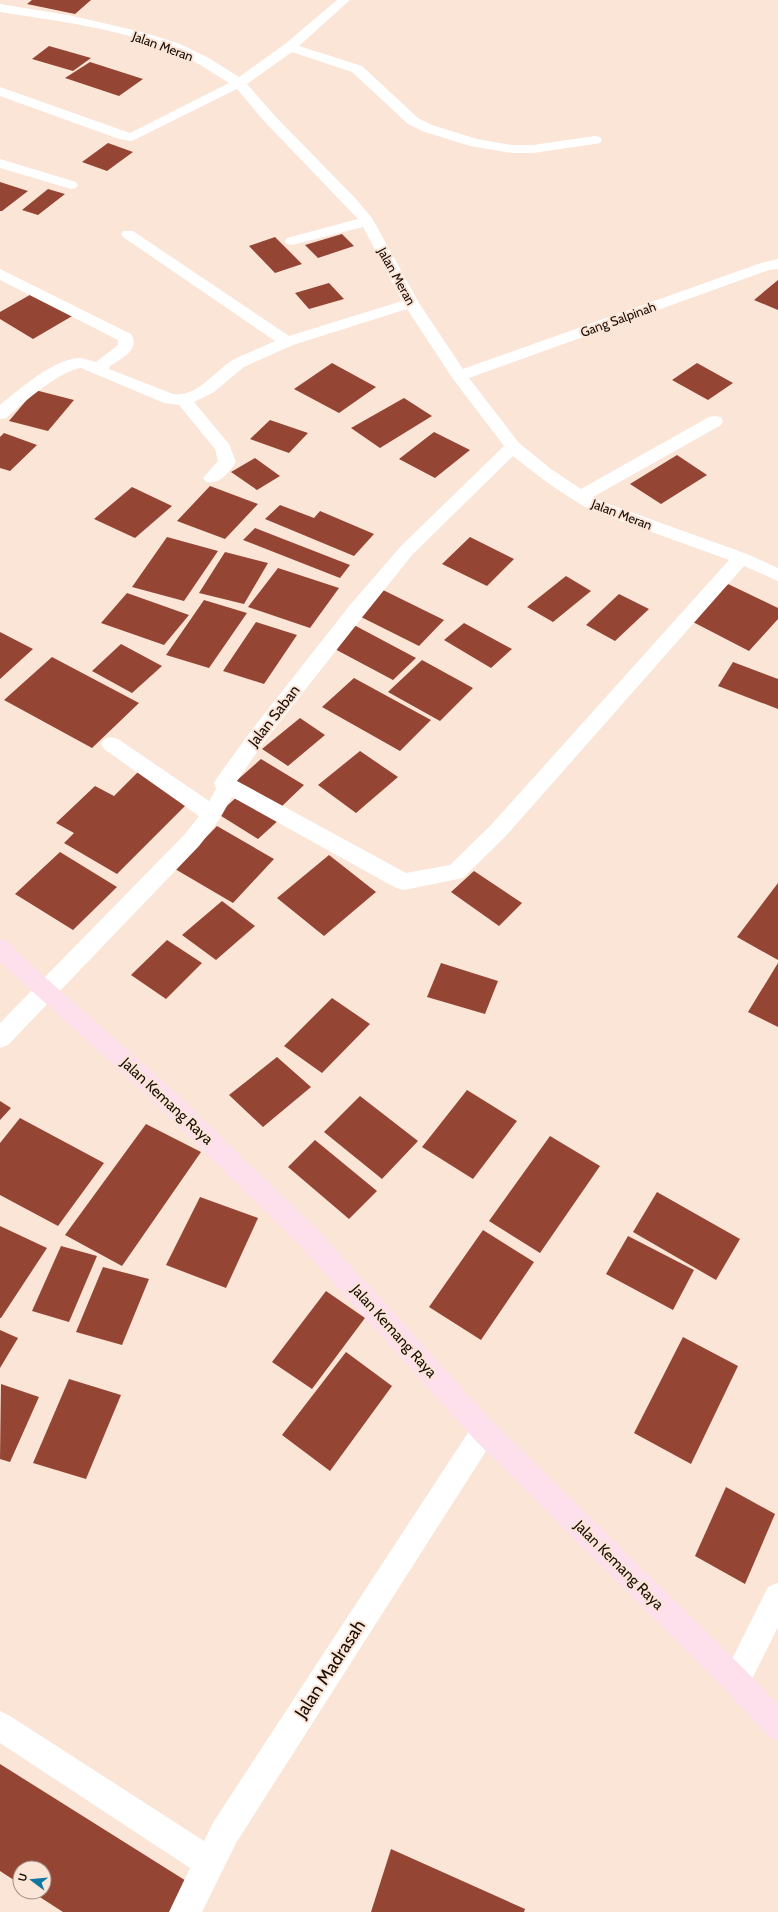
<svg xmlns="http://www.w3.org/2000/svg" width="778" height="1912" viewBox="0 0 778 1912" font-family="Cabin,sans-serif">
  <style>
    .building { fill: #954534 }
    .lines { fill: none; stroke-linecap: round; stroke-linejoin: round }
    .street { fill: #fff; fill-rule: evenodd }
    .secondary { fill: #fde0ec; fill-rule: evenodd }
    .labels { text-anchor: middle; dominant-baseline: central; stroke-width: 4; stroke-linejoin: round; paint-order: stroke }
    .far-street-label { font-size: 13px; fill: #190d06; stroke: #fbe5d7 }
    .street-label { font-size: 15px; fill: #190d06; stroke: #fbe5d7 }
    .near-street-label { font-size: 18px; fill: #190d06; stroke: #fbe5d7 }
  </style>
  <rect width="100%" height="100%" fill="#fbe5d7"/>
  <!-- building -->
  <path class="building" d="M 32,0 L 91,0 L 75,14 L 27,4 Z
    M 49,46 L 91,58 L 73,71 L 32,59 Z
    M 90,62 L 143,79 L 119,96 L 65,78 Z
    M 108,143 L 133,152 L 107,171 L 82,162 Z
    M 0,182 L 28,191 L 2,211 L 0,211 Z
    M 48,189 L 65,194 L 38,215 L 22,210 Z
    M 342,234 L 354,246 L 318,258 L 305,245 Z
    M 275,237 L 302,264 L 275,273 L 249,246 Z
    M 778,280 L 778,310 L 754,300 Z
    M 329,283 L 344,299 L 309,309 L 295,293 Z
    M 35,292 L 74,315 L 33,339 L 0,319 L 0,312 Z
    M 332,363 L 376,387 L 339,413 L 294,389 Z
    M 697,363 L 733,383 L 708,400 L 672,380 Z
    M 35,390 L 74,400 L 48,431 L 9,421 Z
    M 404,398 L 432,416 L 380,448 L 351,428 Z
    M 270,420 L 308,433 L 289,453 L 250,439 Z
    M 434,432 L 470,450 L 435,478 L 399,459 Z
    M 4,433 L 37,445 L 10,471 L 0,468 L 0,437 Z
    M 677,455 L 707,475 L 661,504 L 630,484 Z
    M 255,458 L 280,476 L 257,490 L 231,472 Z
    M 210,486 L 258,504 L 225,539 L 177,521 Z
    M 132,487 L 172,506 L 135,538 L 94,519 Z
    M 280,505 L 314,518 L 320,511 L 374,534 L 354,556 L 265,519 Z
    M 255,528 L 350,565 L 340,578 L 243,540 Z
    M 167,537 L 218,551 L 184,601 L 132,587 Z
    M 470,537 L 514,559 L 487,586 L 442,564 Z
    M 225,552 L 268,563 L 244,604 L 199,593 Z
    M 278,568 L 339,588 L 310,628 L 248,607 Z
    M 566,576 L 591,591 L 553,622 L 527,607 Z
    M 728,584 L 778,608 L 778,619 L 749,651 L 691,621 Z
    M 381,589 L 444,620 L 419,646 L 355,614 Z
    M 127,593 L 189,615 L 164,645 L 101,623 Z
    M 619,594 L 649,609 L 615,641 L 586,625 Z
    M 204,600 L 247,613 L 209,668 L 166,655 Z
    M 256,622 L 297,635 L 264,684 L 223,671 Z
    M 464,623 L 512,649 L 491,668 L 444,640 Z
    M 354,625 L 416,658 L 393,680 L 331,647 Z
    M 0,632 L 33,649 L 0,679 Z
    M 121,644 L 162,666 L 132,693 L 92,671 Z
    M 52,657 L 139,703 L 92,748 L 4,700 Z
    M 422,660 L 473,688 L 440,721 L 388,692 Z
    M 733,662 L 778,679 L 778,709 L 718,686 Z
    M 354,678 L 431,720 L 400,751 L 322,707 Z
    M 300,718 L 325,735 L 288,766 L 262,749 Z
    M 360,751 L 398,777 L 356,813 L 318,785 Z
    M 261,759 L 304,785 L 279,809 L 235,782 Z
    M 138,772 L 190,801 L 117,874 L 64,843 L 74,833 L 56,823 L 95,786 L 114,796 Z
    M 240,794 L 280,819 L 258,839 L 218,814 Z
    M 217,826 L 274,859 L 233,903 L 175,869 Z
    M 60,852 L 117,887 L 73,930 L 15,894 Z
    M 329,855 L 376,892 L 324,936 L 277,898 Z
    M 474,871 L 522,903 L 499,926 L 451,892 Z
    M 778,883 L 778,960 L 737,937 Z
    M 222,901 L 255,926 L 216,960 L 182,935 Z
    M 167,940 L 202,963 L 166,999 L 131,975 Z
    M 441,963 L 498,981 L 485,1014 L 427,997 Z
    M 778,963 L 778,1027 L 748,1012 Z
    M 332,998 L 370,1024 L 322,1073 L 284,1046 Z
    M 277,1057 L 311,1087 L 263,1127 L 229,1095 Z
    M 467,1090 L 517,1121 L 473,1179 L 422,1147 Z
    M 360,1096 L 418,1141 L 382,1179 L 324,1132 Z
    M 0,1101 L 11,1108 L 0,1120 Z
    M 20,1118 L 104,1163 L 58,1226 L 0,1195 L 0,1143 Z
    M 146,1124 L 201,1152 L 122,1266 L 65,1235 Z
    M 550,1136 L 600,1166 L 540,1253 L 489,1221 Z
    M 315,1140 L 377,1191 L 349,1219 L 288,1167 Z
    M 657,1192 L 740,1239 L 716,1280 L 633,1232 Z
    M 200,1197 L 258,1218 L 226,1288 L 166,1265 Z
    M 0,1226 L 47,1248 L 1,1318 L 0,1318 Z
    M 483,1230 L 534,1262 L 481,1340 L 429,1307 Z
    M 628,1236 L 694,1270 L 673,1310 L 606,1274 Z
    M 61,1246 L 97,1256 L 69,1322 L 32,1311 Z
    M 103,1267 L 149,1279 L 122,1345 L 76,1332 Z
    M 326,1291 L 365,1318 L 312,1389 L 272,1362 Z
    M 0,1330 L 18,1338 L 0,1368 Z
    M 683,1337 L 738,1366 L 691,1464 L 634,1433 Z
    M 346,1352 L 392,1386 L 330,1471 L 282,1435 Z
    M 69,1379 L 121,1395 L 86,1479 L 33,1463 Z
    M 1,1384 L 39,1397 L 10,1462 L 0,1459 Z
    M 726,1487 L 775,1514 L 745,1584 L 695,1556 Z
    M 0,1764 L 191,1884 L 177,1912 L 63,1912 L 32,1892 L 44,1892 L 44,1868 L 20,1868 L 20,1884 L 0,1871 Z
    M 391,1849 L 525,1909 L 524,1912 L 371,1912 Z"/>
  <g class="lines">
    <!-- street -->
    <path class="street" d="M 337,0 L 350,0 L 299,46 L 362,66 L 418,118 L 432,125 L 477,139 L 512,145 L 533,145 L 595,136 L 600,137 L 602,140 L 600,143 L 595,144 L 533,153 L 512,153 L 470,146 L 422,131 L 408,124 L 352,72 L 292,52 L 247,84 L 274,115 L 355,198 L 372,218 L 419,303 L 463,369 L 761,263 L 778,259 L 778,269 L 769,270 L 469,378 L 519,443 L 551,469 L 581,489 L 709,417 L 715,416 L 721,417 L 723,421 L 721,425 L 593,497 L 603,502 L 747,554 L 778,568 L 778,581 L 744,566 L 505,837 L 463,878 L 404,890 L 396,888 L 232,797 L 219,820 L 199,846 L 8,1045 L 0,1048 L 0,1023 L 185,834 L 199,816 L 104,749 L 101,744 L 104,739 L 111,737 L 118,739 L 209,801 L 216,789 L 214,783 L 217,778 L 250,732 L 350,605 L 401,546 L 504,446 L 453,379 L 407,309 L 293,345 L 244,367 L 214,392 L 194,402 L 229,444 L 236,462 C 229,473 219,485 206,482 L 203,478 L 218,461 L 215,449 L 179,405 L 164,403 L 81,368 C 60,370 22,404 6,418 L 0,419 L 0,405 C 18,390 56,357 81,358 C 86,359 91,361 96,362 L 118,345 L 118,340 L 0,280 L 0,269 L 131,334 C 141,349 122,358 110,366 L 109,369 L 173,394 C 197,398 214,371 233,360 C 246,353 261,348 275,341 L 123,237 L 121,234 L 123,231 L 133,231 L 289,336 L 402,301 L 363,227 L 292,245 L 287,244 L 285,241 L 287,238 L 358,219 L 264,121 L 237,89 L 132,141 L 119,139 L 0,96 L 0,87 L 130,133 L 229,83 C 210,71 191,58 170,50 C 118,28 56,21 0,12 L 0,4 L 73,16 L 146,33 L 180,44 L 209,58 L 239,77 L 285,44 ZM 513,456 C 538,476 563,495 591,510 L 729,560 L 491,825 L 450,865 L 406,873 L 237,781 L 264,742 L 364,615 L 413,554 Z
      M 0,159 L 76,182 L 78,185 L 76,188 L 71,189 L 0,168 Z
      M 484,1418 L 493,1422 L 497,1431 L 493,1440 L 236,1843 L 202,1912 L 169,1912 L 190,1868 L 0,1743 L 0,1711 L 10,1716 L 204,1841 L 214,1821 L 475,1422 Z
      M 778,1583 L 778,1627 L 746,1691 L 736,1696 L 726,1691 L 721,1681 L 768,1587 Z"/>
    <!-- secondary -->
    <path class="secondary" d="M 0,939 L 8,942 L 30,964 L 164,1082 L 319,1231 L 493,1422 L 746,1671 L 778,1704 L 778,1741 L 768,1736 L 726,1691 L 475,1440 L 301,1247 L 148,1096 L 0,962 Z"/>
  </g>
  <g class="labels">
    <!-- far-street labels -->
    <g class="far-street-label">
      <text transform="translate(163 46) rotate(20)">Jalan Meran</text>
      <text transform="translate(397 276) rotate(61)">Jalan Meran</text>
      <text transform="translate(618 319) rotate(-20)">Gang Salpinah</text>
      <text transform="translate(622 514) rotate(21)">Jalan Meran</text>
    </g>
    <!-- street labels -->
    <g class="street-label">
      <text transform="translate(274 716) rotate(-52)">Jalan Saban</text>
      <text transform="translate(167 1101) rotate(43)">Jalan Kemang Raya</text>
      <text transform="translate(394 1331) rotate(48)">Jalan Kemang Raya</text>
      <text transform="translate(619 1565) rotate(45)">Jalan Kemang Raya</text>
    </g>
    <!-- near-street labels -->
    <g class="near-street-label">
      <text transform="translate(330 1669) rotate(-57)">Jalan Madrasah</text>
    </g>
  </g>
  <!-- north arrow -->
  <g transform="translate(32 1880) rotate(286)"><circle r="19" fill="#fbe5d7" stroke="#a18f83"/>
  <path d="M0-3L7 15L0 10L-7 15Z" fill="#1077a3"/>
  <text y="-6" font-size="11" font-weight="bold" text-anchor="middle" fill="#190d06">U</text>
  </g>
</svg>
